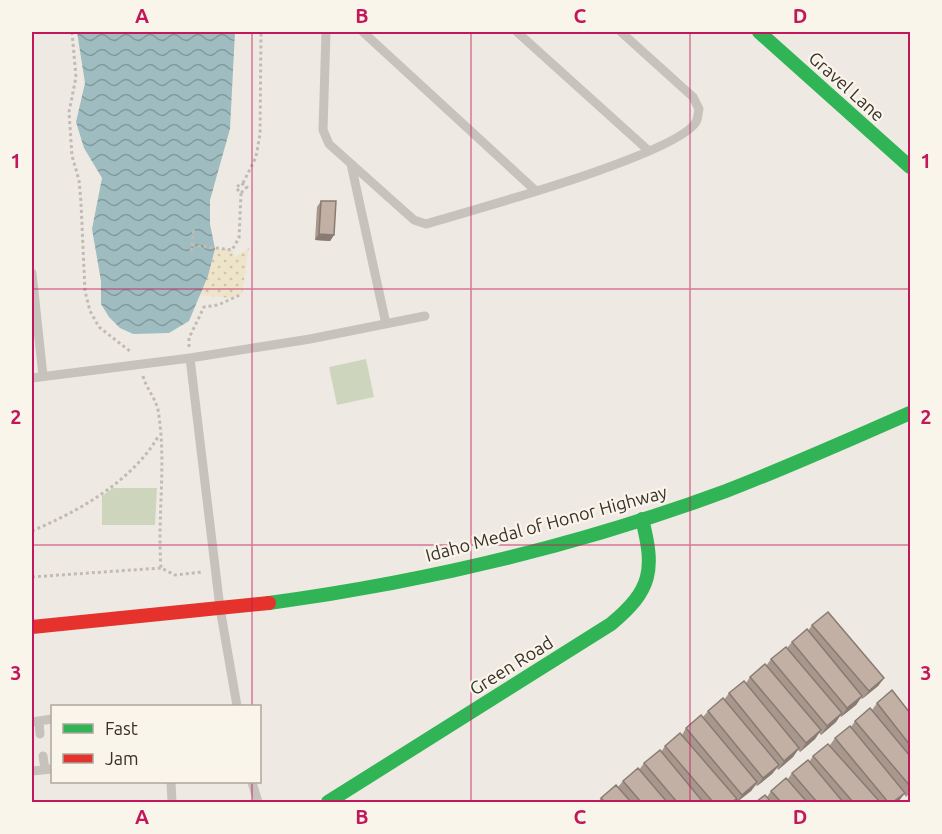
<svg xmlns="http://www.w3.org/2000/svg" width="942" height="834" viewBox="0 0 942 834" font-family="Ubuntu,sans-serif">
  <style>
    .green { fill: #ced5bd }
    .sand { fill: url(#sand-dots) }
    .water { fill: url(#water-waves) }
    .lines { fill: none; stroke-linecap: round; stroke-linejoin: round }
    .path { stroke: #c1bbb4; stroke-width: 3; stroke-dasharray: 3 3; stroke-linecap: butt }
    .lane { stroke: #c8c2bc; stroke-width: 9 }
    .fast { stroke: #30b455; stroke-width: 14 }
    .jam { stroke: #e5322d; stroke-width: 14 }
    .wall { fill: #a7978d }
    .shaded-wall { fill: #887b73 }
    .building { fill: #c2b0a4; stroke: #887b73; stroke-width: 1.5 }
    .grid { fill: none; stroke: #c2185b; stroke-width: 1.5; stroke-opacity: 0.55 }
    .labels { text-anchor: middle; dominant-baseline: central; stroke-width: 4.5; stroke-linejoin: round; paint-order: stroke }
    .street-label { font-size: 18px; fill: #393029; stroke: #faf5eb }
    .neatline { fill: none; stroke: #c2185b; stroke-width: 2 }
    .grid-label { font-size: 20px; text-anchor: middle; font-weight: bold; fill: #c2185b }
  </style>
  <defs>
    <pattern id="sand-dots" width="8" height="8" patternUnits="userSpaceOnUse" patternTransform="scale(1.5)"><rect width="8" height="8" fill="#eee4ca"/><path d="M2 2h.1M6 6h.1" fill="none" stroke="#cdc4ae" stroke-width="1.8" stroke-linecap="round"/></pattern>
    <pattern id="water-waves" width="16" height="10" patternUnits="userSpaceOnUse" patternTransform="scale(1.5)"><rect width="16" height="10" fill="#9fbdc0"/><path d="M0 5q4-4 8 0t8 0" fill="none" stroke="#839a9c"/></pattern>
  </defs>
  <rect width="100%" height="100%" fill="#eeeae3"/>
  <!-- green -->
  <path class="green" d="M 366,359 L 374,397 L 337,405 L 329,367 Z
    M 113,488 L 157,488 L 155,525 L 102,525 L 102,496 Z"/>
  <!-- sand -->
  <path class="sand" d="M 249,248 L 242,294 L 231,298 L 200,295 L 208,276 L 215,249 L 232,250 L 235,257 Z"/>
  <!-- water -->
  <path class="water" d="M 77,32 L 235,32 L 230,129 L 210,200 L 210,224 L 215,249 L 208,276 L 189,321 L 169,333 L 133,334 L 120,328 L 109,317 L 101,304 L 101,281 L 92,229 L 102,178 L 84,148 L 76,122 L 85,83 Z"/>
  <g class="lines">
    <!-- path -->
    <path class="path" d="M 72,32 L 76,77 L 69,112 L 72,156 L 79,180 L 81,203 L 85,291 L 90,311 L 99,327 L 131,352
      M 243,183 L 256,157 L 260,134 L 261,32
      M 192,245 L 232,250 L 239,238 L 241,193 L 236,188 L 241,183 L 247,187 L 241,193
      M 191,251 L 194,229
      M 189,347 L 189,338 L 204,307 L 218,305 L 242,294
      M 143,376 C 146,388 155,397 158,410 C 167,462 157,516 161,568 L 175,575 L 202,572
      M 32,531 C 79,511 133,481 159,435
      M 32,577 L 161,568"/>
    <!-- lane -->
    <path class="lane" d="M 326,32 L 323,130 L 329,144 L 414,220 L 426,224 C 472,210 676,155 696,122 C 698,119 698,113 699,109 L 693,97 L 621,32
      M 363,32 L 536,191
      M 517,32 L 649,151
      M 351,164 L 386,324
      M 32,273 L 43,376
      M 32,378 L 190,358
      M 237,706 L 220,608 L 190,358 L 310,339 L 425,316
      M 39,721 L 40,734
      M 32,722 L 52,719
      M 43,756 L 45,769
      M 32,771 L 52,769
      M 171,782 L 172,802
      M 252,782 L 258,802"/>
    <!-- fast -->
    <path class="fast" d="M 759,32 L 910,167
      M 269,603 C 424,582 580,545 726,491 C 788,467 849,440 910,413
      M 328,802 L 611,624 C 652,590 655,570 642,519"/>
    <!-- jam -->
    <path class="jam" d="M 32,627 L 269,603"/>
  </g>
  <!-- wall -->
  <path class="wall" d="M 321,201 L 334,235 L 330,241 L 315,240 L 317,207 Z
    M 812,625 L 884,678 L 878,686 L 862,699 L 861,698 L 856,705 L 841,717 L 840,716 L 836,722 L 821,735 L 819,733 L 815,739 L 800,752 L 798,750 L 793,757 L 778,770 L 777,768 L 772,774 L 757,786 L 756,785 L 751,791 L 737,802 L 598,802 L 601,798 L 618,787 L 623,781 L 639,770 L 644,763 L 661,752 L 665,746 L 682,735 L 686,728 L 703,717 L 708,711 L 724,700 L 729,693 L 746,683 L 750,677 L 766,666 L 771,659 L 787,648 L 792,642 L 808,631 Z
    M 877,703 L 910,713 L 910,793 L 906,797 L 904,794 L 898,802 L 756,802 L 767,797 L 771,791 L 787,780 L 792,773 L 809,762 L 813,756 L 830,745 L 835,738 L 851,727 L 855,721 L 872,710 Z"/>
  <!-- shaded-wall -->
  <path class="shaded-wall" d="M 319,234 L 334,235 L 330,241 L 315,240 Z
    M 884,678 L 878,686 L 862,699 L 869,691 Z
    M 862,696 L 856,705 L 841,717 L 847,708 Z
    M 842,713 L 836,722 L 821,735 L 827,726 Z
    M 821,730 L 815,739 L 800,752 L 806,743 Z
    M 799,748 L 793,757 L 778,770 L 784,761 Z
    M 779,765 L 772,774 L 757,786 L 763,778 Z
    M 757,782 L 751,791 L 737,802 L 742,795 Z
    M 905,793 L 898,802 L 893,802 Z"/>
  <!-- building -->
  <path class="building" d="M 321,201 L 336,201 L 334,235 L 319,234 Z
    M 828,612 L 884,678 L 869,691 L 812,625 Z
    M 807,629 L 862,696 L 847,708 L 792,642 Z
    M 786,647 L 842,713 L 827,726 L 771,659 Z
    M 765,664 L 821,730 L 806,743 L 750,677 Z
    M 744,681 L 799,748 L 784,761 L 729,693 Z
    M 892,690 L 910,713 L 910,745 L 877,703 Z
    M 723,698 L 779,765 L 763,778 L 708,711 Z
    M 870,708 L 910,756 L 910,786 L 855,721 Z
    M 701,715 L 757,782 L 742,795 L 686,728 Z
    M 850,726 L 905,793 L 893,802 L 888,802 L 835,738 Z
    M 680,733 L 737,799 L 732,802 L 713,802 L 665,746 Z
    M 828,744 L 880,802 L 853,802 L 813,756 Z
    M 660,750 L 703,802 L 677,802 L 644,763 Z
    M 808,760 L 843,802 L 817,802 L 792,773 Z
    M 638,768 L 667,802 L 641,802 L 623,781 Z
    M 786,778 L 807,802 L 781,802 L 771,791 Z
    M 616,785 L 631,802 L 605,802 L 601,798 Z
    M 765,795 L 771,802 L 756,802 Z"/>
  <!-- grid -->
  <path class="grid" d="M 252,32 L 252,706M 471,32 L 471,802M 690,32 L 690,802M 32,289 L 910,289M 32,545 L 910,545M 252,782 L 252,802"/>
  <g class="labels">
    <!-- street labels -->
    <g class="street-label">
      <text transform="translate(847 86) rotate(42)">Gravel Lane</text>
      <text transform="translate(546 523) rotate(-15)">Idaho Medal of Honor Highway</text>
      <text transform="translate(511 665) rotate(-32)">Green Road</text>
    </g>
  </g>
  <!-- border -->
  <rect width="942" height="834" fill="none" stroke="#faf5eb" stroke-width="66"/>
  <!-- legend -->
  <rect x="51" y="705" width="210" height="78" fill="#faf5eb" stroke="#ada69d" stroke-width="1.5"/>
  <rect x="63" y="724" width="30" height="9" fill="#30b455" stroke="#ada69d" stroke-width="1.5"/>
  <text x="105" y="735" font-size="18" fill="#393029">Fast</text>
  <rect x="63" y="754" width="30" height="9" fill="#e5322d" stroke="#ada69d" stroke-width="1.5"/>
  <text x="105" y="765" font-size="18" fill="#393029">Jam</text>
  <rect x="33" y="33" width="876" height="768" class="neatline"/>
  <g class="grid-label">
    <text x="142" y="23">A</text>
    <text x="362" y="23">B</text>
    <text x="580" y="23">C</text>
    <text x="800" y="23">D</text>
    <text x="16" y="168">1</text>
    <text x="926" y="168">1</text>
    <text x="16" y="424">2</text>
    <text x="926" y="424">2</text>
    <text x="16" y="680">3</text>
    <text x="926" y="680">3</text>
    <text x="142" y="824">A</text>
    <text x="362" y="824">B</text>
    <text x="580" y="824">C</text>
    <text x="800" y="824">D</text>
  </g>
</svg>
